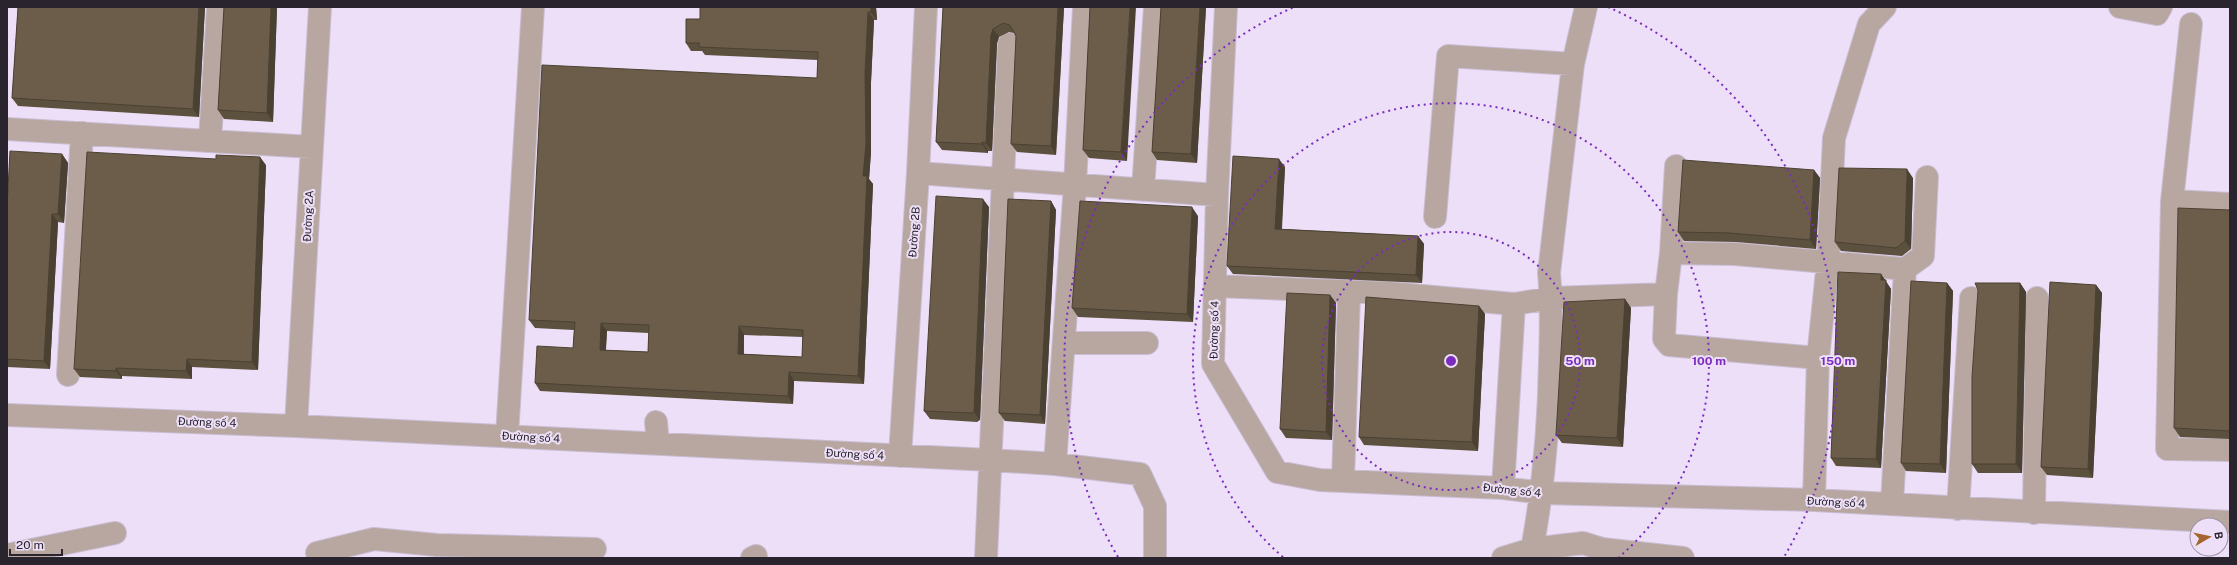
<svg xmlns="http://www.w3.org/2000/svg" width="2237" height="565" viewBox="0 0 2237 565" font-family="'Public Sans',sans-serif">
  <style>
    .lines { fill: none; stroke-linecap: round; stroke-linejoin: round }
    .minor-casing { stroke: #cabdd3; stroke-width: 24 }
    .minor { stroke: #b7a7a0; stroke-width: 22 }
    .wall { fill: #5c503f; fill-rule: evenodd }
    .shaded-wall { fill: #4b4133 }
    .building { fill: #6b5d49; stroke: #4b4133; fill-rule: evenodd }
    .ring { fill: none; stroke: #7b2cbf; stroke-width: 2; stroke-dasharray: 2 4 }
    .labels { text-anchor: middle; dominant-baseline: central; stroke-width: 4; stroke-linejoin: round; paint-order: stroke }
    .street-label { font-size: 11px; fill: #29242d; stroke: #eddff7 }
    .centre { fill: #7b2cbf; stroke: #eddff7; stroke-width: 2 }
    .ring-label { font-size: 12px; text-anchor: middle; font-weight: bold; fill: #7b2cbf; stroke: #eddff7; stroke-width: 4; stroke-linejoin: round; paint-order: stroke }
  </style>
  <rect width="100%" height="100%" fill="#eddff7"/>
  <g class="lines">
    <!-- minor casing -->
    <g class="minor-casing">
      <path id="minor" d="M 1226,7 L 1217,195 L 1213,364 L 1277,472 L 1320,480 L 1503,488 L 1543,493 L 1814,500 L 2230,522
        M 2120,7 L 2157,14 L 2161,7
        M 2191,24 L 2172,201 L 2167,449 L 2230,450
        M 7,129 L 312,147
        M 210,141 L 218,7
        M 918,173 L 1217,195
        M 1143,190 L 1155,7
        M 2172,201 L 2230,204
        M 1435,217 L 1448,56 L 1573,64
        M 1671,253 L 1676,166
        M 1215,286 L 1388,293 L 1514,304 L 1552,298 L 1666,294 L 1671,253 L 1735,254 L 1905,269
        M 1666,294 L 1664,339 L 1669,345 L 1818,358
        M 1064,343 L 1147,343
        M 68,375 L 82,133
        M 7,415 L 296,426 L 990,460 L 1055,464 L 1140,474 L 1155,506 L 1155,558
        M 656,422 L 658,444
        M 296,426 L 320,7
        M 507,436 L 533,7
        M 900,456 L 918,173 L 926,7
        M 1055,464 L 1075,185 L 1084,7
        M 1343,481 L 1349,293
        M 1503,488 L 1514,304
        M 1814,500 L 1818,358 L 1828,261 L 1834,138 L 1869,24 L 1885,7
        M 1892,504 L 1905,269 L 1923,256 L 1927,177
        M 1958,509 L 1971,298
        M 2034,513 L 2037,298
        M 1532,549 C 1544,485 1549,427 1550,361 C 1551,332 1552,303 1549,273 L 1573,64 L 1586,7
        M 317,553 L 374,539 L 437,545 L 595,549
        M 7,555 L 115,533
        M 752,558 L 756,556
        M 986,558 L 1009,44
        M 1503,558 L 1532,549 L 1583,543 L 1602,549 L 1683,558"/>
    </g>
    <!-- minor -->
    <use href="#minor" class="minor"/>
  </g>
  <!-- wall -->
  <path class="wall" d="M 18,7 L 205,7 L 199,117 L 18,106 L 12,98 Z
    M 224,7 L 277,7 L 273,122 L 224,119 L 218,110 Z
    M 700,7 L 876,7 L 877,20 L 874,20 L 871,82 L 871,152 L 869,179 L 873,184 L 864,384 L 794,381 L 793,404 L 540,391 L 535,383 L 573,348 L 574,330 L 535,328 L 529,320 L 817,78 L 818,60 L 705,55 L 702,51 L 691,51 L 686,43 L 700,19 ZM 607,331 L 649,333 L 648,352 L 606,350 ZM 744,335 L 803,337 L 802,357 L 744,354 Z
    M 943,7 L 1064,7 L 1056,155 L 1017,152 L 1011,144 L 1016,36 L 1014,33 L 1009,32 L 999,37 L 997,43 L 992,151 L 988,151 L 988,153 L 942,150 L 936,142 Z
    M 1090,7 L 1127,161 L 1089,158 L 1083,150 Z
    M 1161,7 L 1206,7 L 1197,163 L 1157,160 L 1152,152 Z
    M 62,154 L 68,163 L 64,223 L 58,222 L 50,369 L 7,367 L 7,207 Z
    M 266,165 L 258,370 L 192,367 L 192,379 L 122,376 L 122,379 L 80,377 L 74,369 Z
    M 1285,167 L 1282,229 L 1418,236 L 1424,244 L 1422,283 L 1233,274 L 1227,266 Z
    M 1814,170 L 1820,178 L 1816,249 L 1736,242 L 1684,241 L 1678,232 Z
    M 1913,178 L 1911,249 L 1902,256 L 1841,251 L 1835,242 Z
    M 1051,201 L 1056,210 L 1045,424 L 1005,421 L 999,413 Z
    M 989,207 L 980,420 L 977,422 L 930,419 L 924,411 Z
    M 2230,210 L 2230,439 L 2180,437 L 2174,428 Z
    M 1198,216 L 1193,322 L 1078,317 L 1072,308 Z
    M 1881,274 L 1891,289 L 1881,468 L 1836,466 L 1831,458 Z
    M 1947,283 L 1953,291 L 1946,473 L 1906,471 L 1901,463 Z
    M 2020,283 L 2026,292 L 2022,473 L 1978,473 L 1972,464 Z
    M 2096,285 L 2102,293 L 2093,478 L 2047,475 L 2041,467 Z
    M 1330,295 L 1336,303 L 1332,440 L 1286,438 L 1280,429 Z
    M 1625,299 L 1631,308 L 1623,447 L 1562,443 L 1556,435 Z
    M 1479,306 L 1485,314 L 1478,451 L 1364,445 L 1359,437 Z"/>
  <!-- shaded-wall -->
  <path class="shaded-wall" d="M 199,7 L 205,7 L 199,117 L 193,109 Z
    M 271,7 L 277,7 L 273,122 L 267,113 Z
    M 871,7 L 876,7 L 877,20 L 871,12 Z
    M 1058,7 L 1064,7 L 1056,155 L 1051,146 Z
    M 1130,7 L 1136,7 L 1127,161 L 1121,152 Z
    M 1200,7 L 1206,7 L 1197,163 L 1191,154 Z
    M 868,12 L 874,20 L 871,82 L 871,152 L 869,179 L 873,184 L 864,384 L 858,376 L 863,176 L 865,73 Z
    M 993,29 L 999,37 L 997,43 L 992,151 L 986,143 L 991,35 Z
    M 982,142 L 988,151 L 988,153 L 982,144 Z
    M 62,154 L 68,163 L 64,223 L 58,214 Z
    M 260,157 L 266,165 L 258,370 L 252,362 Z
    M 1279,159 L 1285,167 L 1281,237 L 1275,229 Z
    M 1907,169 L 1913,178 L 1911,249 L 1905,241 Z
    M 1814,170 L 1820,178 L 1816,249 L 1810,240 Z
    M 983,199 L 989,207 L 980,420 L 974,412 Z
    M 1051,201 L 1056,210 L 1045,424 L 1040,415 Z
    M 1192,207 L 1198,216 L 1193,322 L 1187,314 Z
    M 52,214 L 58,222 L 50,369 L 44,361 Z
    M 1418,236 L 1424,244 L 1422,283 L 1416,275 Z
    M 1881,274 L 1891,289 L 1881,468 L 1876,459 Z
    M 1947,283 L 1953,291 L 1946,473 L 1940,464 Z
    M 2020,283 L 2026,292 L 2022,473 L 2016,464 Z
    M 2096,285 L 2102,293 L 2093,478 L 2088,469 Z
    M 1330,295 L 1336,303 L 1332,440 L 1326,432 Z
    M 1625,299 L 1631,308 L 1623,447 L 1617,438 Z
    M 1479,306 L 1485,314 L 1478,451 L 1472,442 Z
    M 601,323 L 607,331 L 605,358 L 600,350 Z
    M 739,326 L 744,335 L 743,362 L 738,354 Z
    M 187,359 L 192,367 L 192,379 L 186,371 Z
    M 116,368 L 122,376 L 122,379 L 116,371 Z
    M 789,372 L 794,381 L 793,404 L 788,396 Z"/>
  <!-- building -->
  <path class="building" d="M 18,7 L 199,7 L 193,109 L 12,98 Z
    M 224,7 L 271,7 L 267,113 L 218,110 Z
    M 700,7 L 871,7 L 871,12 L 868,12 L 865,73 L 866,144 L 863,176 L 867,176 L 858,376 L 789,372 L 788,396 L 535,383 L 537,346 L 573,348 L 575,322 L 529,320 L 542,65 L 817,78 L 818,52 L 699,47 L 699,43 L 686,43 L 686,19 L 700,19 ZM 601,323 L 649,325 L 648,352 L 600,350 ZM 739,326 L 803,330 L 802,357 L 738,354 Z
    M 943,7 L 1058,7 L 1051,146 L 1011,144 L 1016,36 L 1010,25 L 1003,23 L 993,29 L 991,35 L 986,143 L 982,142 L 982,144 L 936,142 Z
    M 1090,7 L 1130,7 L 1121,152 L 1083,150 Z
    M 1161,7 L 1200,7 L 1191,154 L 1152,152 Z
    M 10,151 L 62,154 L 58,214 L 52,214 L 44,361 L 7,359 L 7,207 Z
    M 87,152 L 216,159 L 216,155 L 260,157 L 252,362 L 187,359 L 186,371 L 116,368 L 116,371 L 74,369 Z
    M 1233,156 L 1279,159 L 1275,229 L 1418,236 L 1416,275 L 1227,266 Z
    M 1683,160 L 1814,170 L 1810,240 L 1730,233 L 1678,232 Z
    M 1839,168 L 1907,169 L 1905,241 L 1896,248 L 1835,242 Z
    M 936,196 L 983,199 L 974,412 L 971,413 L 924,411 Z
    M 1008,199 L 1051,201 L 1040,415 L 999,413 Z
    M 1080,201 L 1192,207 L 1187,314 L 1072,308 Z
    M 2178,208 L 2230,210 L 2230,431 L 2174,428 Z
    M 1838,272 L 1881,274 L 1881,280 L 1886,280 L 1876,459 L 1831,458 Z
    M 1911,281 L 1947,283 L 1940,464 L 1901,463 Z
    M 2050,282 L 2096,285 L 2088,469 L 2041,467 Z
    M 1975,283 L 2020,283 L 2016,464 L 1972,464 L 1972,377 L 1978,290 Z
    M 1287,293 L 1330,295 L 1326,432 L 1280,429 Z
    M 1366,297 L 1479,306 L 1472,442 L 1359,437 Z
    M 1625,299 L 1617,438 L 1556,435 L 1564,302 Z"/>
  <!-- distance rings -->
  <g class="ring">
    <circle cx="1451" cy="361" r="129"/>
    <path d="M1283 557A258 258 0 1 1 1619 557"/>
    <path d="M1118 557A387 387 0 0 1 1294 7M1608 7A387 387 0 0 1 1784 557"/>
  </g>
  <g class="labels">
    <!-- street labels -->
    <g class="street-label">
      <text transform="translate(308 216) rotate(-87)">Đường 2A</text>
      <text transform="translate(914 232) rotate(-86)">Đường 2B</text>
      <text transform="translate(1214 330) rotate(-89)">Đường số 4</text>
      <text transform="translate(207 422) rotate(2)">Đường số 4</text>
      <text transform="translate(531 437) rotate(3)">Đường số 4</text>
      <text transform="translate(855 454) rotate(3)">Đường số 4</text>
      <text transform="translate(1512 490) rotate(6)">Đường số 4</text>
      <text transform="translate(1836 502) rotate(3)">Đường số 4</text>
    </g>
  </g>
  <circle cx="1451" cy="361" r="6" class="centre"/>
  <g class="ring-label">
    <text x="1580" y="365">50 m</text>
    <text x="1709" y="365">100 m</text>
    <text x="1838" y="365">150 m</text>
  </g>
  <!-- border -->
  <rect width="2237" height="565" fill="none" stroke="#29242d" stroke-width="16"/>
  <!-- north arrow -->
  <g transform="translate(2209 537) rotate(81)"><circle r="19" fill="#eddff7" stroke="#9f94a6"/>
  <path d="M0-3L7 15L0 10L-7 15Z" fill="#a4642e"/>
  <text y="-6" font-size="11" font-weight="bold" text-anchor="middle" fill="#29242d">B</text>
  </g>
  <!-- scale -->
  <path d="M10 549v6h52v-6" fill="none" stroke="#29242d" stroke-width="2"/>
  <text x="16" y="549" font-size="12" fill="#29242d" stroke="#eddff7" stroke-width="3" paint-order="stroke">20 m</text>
</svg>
